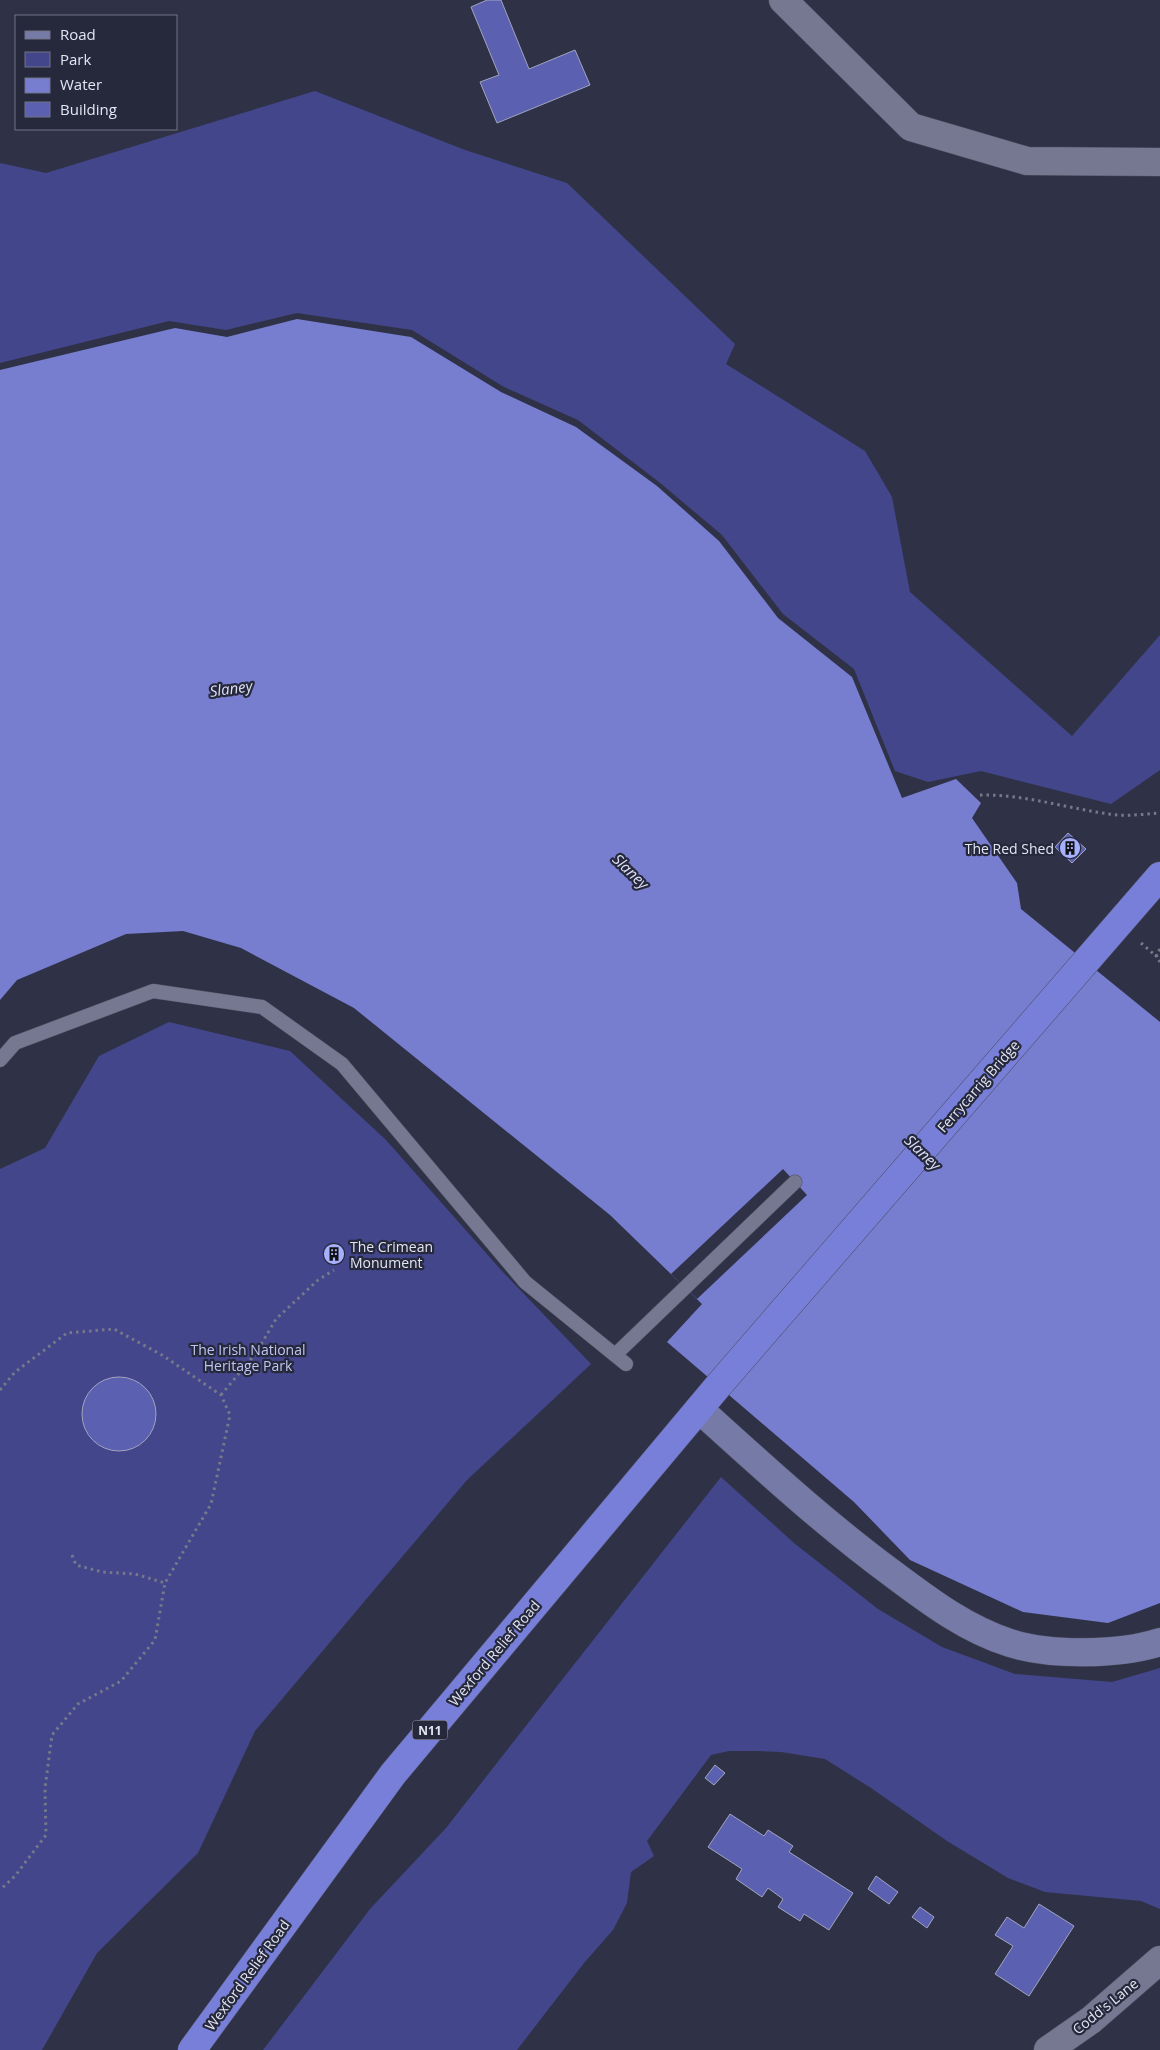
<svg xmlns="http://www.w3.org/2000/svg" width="1160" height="2050" viewBox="0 0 1160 2050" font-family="'Open Sans',sans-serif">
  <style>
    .green { fill: #43468b }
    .water { fill: #777ed0 }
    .pier { fill: #2f3247 }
    .building { fill: #5b60b0; stroke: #a1a5bf }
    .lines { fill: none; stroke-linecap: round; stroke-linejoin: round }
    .lane-casing { stroke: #4d4f60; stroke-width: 15 }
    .street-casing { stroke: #4d4f60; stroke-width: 29 }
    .secondary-casing { stroke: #4d4f60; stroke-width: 29 }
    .highway-casing { stroke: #4d4f60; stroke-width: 29 }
    .path { stroke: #76798a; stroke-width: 3; stroke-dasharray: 2.5 4; stroke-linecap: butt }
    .lane { stroke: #757890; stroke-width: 14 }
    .street { stroke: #757890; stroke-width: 28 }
    .secondary { stroke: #767aa6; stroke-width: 28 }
    .highway { stroke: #787fd9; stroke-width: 28 }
    .labels { text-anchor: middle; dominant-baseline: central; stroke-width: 4.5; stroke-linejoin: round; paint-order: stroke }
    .shield { fill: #26283c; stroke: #aaacbb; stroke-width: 1 }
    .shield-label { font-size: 12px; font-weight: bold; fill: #e2e5f2 }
    .poi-label { font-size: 14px; fill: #e2e5f2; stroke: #26283c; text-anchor: end }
    .street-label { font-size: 14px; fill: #e2e5f2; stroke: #26283c }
    .park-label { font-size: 14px; fill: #bfc6f1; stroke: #26283c }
    .water-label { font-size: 15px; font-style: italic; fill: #dde0f7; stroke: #26283c }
  </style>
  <rect width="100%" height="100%" fill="#2f3247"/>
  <!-- green -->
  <path class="green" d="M 315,91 L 465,150 L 567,183 L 735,344 L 726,364 L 865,451 L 892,497 L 910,592 L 1072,736 L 1160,635 L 1160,770 L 1111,804 L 981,771 L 928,782 L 895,771 L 854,669 L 783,614 L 722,535 L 659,482 L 578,420 L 504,387 L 412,330 L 297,313 L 226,330 L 169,321 L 0,363 L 0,163 L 46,173 Z
    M 169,1022 L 290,1051 L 386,1140 L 501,1270 L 591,1364 L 467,1480 L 255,1731 L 198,1853 L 97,1953 L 42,2050 L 0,2050 L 0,1169 L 45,1148 L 99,1056 Z
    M 721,1477 L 794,1543 L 878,1609 L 942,1647 L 1015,1674 L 1112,1682 L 1160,1668 L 1160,1909 L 1141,1901 L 1045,1892 L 1008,1878 L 947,1841 L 871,1788 L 825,1759 L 781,1752 L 757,1751 L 729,1751 L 711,1755 L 647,1841 L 654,1856 L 631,1872 L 627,1903 L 613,1930 L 584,1963 L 517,2050 L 263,2050 L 370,1909 L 446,1828 Z"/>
  <!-- water -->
  <path class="water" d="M 297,319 L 411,337 L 501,392 L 576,427 L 657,486 L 719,541 L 778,618 L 852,677 L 902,798 L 956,779 L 981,803 L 972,818 L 1017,883 L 1021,909 L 1160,1022 L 1160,1603 L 1108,1623 L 1023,1612 L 910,1560 L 854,1502 L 667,1342 L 702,1304 L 610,1215 L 354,1008 L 241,948 L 183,931 L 126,934 L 17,980 L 0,1000 L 0,370 L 175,328 L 227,337 Z"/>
  <!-- pier -->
  <path class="pier" d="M 783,1169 L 807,1195 L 697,1299 L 671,1274 Z"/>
  <!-- building -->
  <path class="building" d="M 487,0 L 501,0 L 529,69 L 575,50 L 590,85 L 497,123 L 480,82 L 499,75 L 471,7 Z
    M 1068,833 L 1086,849 L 1072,863 L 1055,847 Z
    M324 1254a10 10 0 1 1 20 0a10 10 0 1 1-20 0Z
    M82 1414a37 37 0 1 1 74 0a37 37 0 1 1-74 0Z
    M 715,1765 L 725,1773 L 714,1785 L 705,1778 Z
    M 730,1814 L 764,1836 L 768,1830 L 793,1846 L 789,1852 L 853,1893 L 829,1930 L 804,1914 L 800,1921 L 778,1907 L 783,1899 L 768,1888 L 762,1897 L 736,1879 L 742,1869 L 708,1847 Z
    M 876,1876 L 898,1892 L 889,1904 L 868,1889 Z
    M 1039,1904 L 1074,1926 L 1029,1996 L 995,1974 L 1013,1946 L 995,1935 L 1007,1917 L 1024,1928 Z
    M 920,1907 L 934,1917 L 927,1928 L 912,1917 Z"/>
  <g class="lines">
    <!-- lane casing -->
    <g class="lane-casing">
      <path id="lane" d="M 0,1060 L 15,1043 L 153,991 L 262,1007 L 342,1064 L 525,1282 L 626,1364
        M 615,1355 L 795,1182"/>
    </g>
    <!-- street casing -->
    <g class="street-casing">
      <path id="street" d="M 783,0 L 911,127 L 1027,161 L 1160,162
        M 1048,2050 L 1091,2020 L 1160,1960"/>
    </g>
    <!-- secondary casing -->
    <g class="secondary-casing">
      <path id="secondary" d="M 699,1409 C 762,1466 825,1524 893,1574 C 929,1601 966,1629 1010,1643 C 1051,1656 1119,1655 1160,1642"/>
    </g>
    <!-- highway casing -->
    <g class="highway-casing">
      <path id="highway" d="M 192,2050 L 393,1774 L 718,1386 L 1160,876"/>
    </g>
    <!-- path -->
    <path class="path" d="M 980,795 C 1026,794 1072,810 1117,815 C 1131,816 1146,814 1160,813
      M 1141,943 L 1156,956 L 1160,954
      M 1160,949 L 1156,956 L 1160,962
      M 0,1390 L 15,1372 L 67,1333 L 114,1329 L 162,1355 L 221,1395 L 230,1415 L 211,1504 L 165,1583 L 155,1640 L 121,1681 L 78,1704 L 52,1735 L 45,1788 L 46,1835 L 15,1876 L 0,1890
      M 221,1395 L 256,1353 L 276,1319 L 318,1280 L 334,1270
      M 72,1555 L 76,1565 L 102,1572 L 135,1574 L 165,1583"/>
    <!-- lane -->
    <use href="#lane" class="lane"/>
    <!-- street -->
    <use href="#street" class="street"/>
    <!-- secondary -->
    <use href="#secondary" class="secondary"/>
    <!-- highway -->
    <use href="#highway" class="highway"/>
  </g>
  <!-- icons -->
  <defs>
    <g id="building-disc" transform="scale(1.125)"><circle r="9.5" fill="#a7b0fc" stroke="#26283c"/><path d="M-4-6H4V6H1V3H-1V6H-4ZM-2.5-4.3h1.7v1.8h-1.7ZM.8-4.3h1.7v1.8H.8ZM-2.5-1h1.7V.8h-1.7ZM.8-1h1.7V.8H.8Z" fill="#111"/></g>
  </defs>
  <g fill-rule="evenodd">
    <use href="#building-disc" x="1070" y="848"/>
    <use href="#building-disc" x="334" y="1254"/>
  </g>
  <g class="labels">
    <!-- shield labels -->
    <rect class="shield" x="412.5" y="1720.5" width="35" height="19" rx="4"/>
    <g class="shield-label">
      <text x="430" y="1730">N11</text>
    </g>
    <!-- poi labels -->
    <g class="poi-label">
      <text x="1054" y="848">The Red Shed</text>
      <text x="350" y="1246" text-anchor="start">The Crimean<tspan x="350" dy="16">Monument</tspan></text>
    </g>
    <!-- street labels -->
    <g class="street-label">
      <text transform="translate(978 1086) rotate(-49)">Ferrycarrig Bridge</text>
      <text transform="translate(494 1653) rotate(-50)">Wexford Relief Road</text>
      <text transform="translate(247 1975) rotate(-54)">Wexford Relief Road</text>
      <text transform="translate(1105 2006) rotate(-39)">Codd's Lane</text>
    </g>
    <!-- park labels -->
    <g class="park-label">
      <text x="248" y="1349">The Irish National<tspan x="248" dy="16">Heritage Park</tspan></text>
    </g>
    <!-- water labels -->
    <g class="water-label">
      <text transform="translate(231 688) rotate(-8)">Slaney</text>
      <text transform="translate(631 871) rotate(44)">Slaney</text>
      <text transform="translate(923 1152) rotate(44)">Slaney</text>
    </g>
  </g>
  <!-- legend -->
  <rect x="15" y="15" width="162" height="115" fill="#26283c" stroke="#717485"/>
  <rect x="25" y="31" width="25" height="8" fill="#767aa6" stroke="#717485"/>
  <text x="60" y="40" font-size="15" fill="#e2e5f2">Road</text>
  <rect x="25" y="52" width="25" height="15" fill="#43468b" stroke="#717485"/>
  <text x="60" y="65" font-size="15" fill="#e2e5f2">Park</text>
  <rect x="25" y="78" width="25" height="15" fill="#777ed0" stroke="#717485"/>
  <text x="60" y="90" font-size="15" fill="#e2e5f2">Water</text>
  <rect x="25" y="102" width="25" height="15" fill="#5b60b0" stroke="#717485"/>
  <text x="60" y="115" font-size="15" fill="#e2e5f2">Building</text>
</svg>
